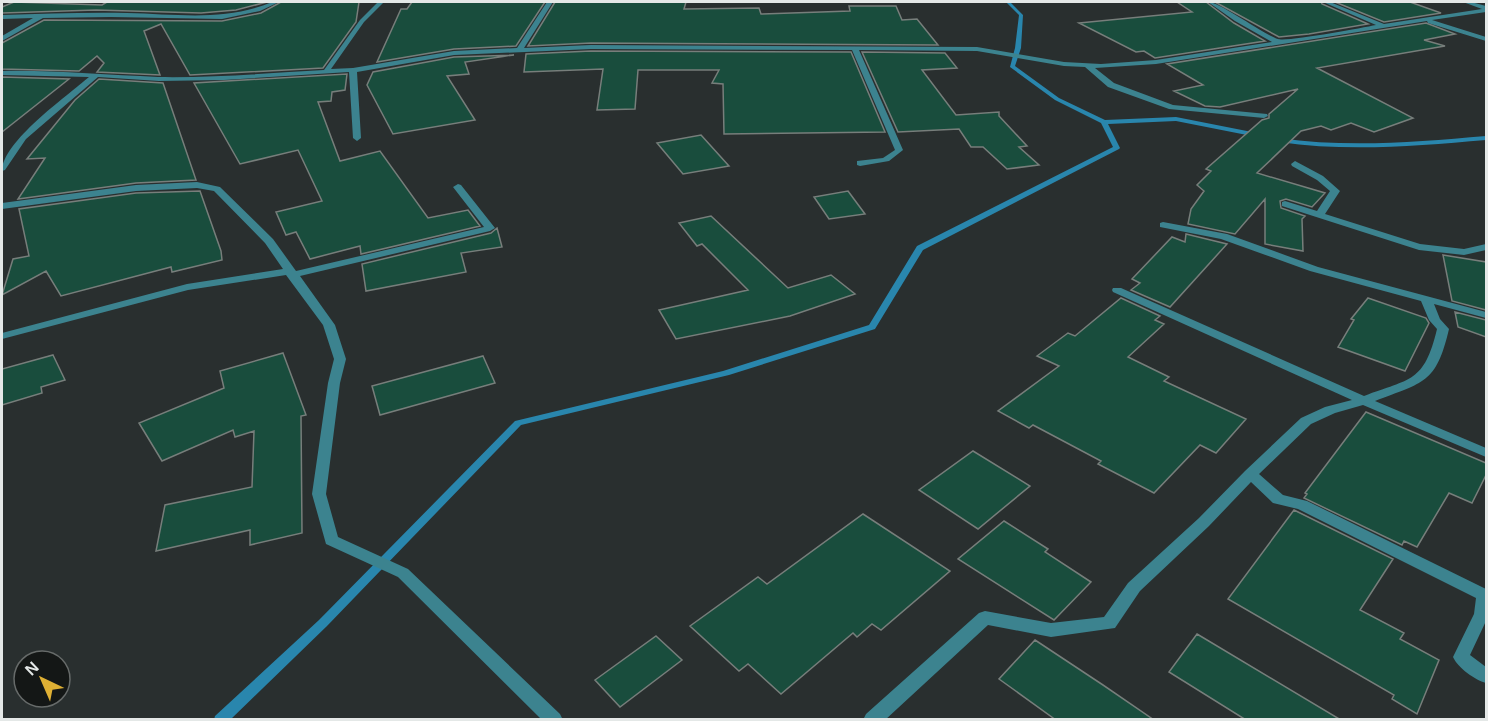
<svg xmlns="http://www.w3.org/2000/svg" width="1488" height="721" viewBox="0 0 1488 721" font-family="Arial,sans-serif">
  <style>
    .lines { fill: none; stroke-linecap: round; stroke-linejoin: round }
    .stream { fill: #2986ad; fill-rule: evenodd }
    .building { fill: #194d3d; stroke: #777e7b; stroke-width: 1.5 }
    .street { fill: #3c838f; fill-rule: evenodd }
  </style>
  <rect width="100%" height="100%" fill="#292f2f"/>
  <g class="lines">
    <!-- stream -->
    <path class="stream" d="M 1006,2 L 1010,2 L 1023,15 L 1021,48 L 1015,66 L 1059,98 L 1105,120 L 1176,117 L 1257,133 L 1260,135 L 1257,137 L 1176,121 L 1108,124 L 1120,148 L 1119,149 L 923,250 L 875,329 L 729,375 L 521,425 L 327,626 L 230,720 L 214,720 L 215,716 L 319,620 L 515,421 L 723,371 L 869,325 L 917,246 L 1113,147 L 1101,123 L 1055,100 L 1010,67 L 1015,48 L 1019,15 Z
      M 1486,136 L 1486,140 C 1417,146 1348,152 1279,142 L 1276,140 L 1279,138 C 1348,148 1417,142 1486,136 Z"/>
  </g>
  <!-- building -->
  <path class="building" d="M 14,2 L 102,5 L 107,2 L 267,2 L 236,10 L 201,13 L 96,10 L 2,13 L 2,7 Z
    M 281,2 L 359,2 L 356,22 L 323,68 L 190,75 L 161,24 L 144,31 L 160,75 L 97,72 L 104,63 L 97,56 L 79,71 L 2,69 L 2,43 L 44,20 L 222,21 L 261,13 Z
    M 412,2 L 545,2 L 516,46 L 454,49 L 377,62 L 401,9 L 407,9 Z
    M 555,2 L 686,2 L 684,9 L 759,8 L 761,14 L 850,11 L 849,6 L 896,6 L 902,20 L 917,19 L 938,45 L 591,43 L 528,46 Z
    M 1177,2 L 1206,2 L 1234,23 L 1265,41 L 1155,58 L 1144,51 L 1136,52 L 1079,23 L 1192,12 Z
    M 1215,2 L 1321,2 L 1322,4 L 1368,24 L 1309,34 L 1279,37 Z
    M 1335,2 L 1410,2 L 1441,13 L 1384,22 Z
    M 1426,23 L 1455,34 L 1424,40 L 1445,46 L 1317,68 L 1413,118 L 1374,132 L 1351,123 L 1331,130 L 1321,126 L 1301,131 L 1257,173 L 1325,193 L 1312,207 L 1286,199 L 1280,201 L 1281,208 L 1305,216 L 1302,219 L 1303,251 L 1265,244 L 1265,199 L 1235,234 L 1188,224 L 1191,209 L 1204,191 L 1197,185 L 1211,171 L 1206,169 L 1262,120 L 1269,118 L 1269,114 L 1298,89 L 1220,107 L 1205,106 L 1174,91 L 1203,85 L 1167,64 Z
    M 591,51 L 851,52 L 885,132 L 724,134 L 723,84 L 712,83 L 719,70 L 638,70 L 635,109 L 597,110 L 603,69 L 524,72 L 526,54 Z
    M 862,52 L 945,53 L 957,68 L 922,70 L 956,115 L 999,112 L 999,116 L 1027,146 L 1019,147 L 1039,165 L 1007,169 L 983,147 L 971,147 L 959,129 L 898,132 Z
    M 514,55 L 465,62 L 469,74 L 447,76 L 475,120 L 393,134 L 367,85 L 373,72 L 454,57 Z
    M 347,74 L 345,90 L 332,92 L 331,101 L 318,102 L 340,161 L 380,151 L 428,218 L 468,210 L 480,226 L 361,254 L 360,246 L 310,259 L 296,232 L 286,235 L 276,212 L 322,201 L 298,150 L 240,164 L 194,83 Z
    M 2,77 L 69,79 L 2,132 Z
    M 99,79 L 163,83 L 196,180 L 136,183 L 18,199 L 45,158 L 27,159 L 75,100 Z
    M 701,135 L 729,166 L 683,174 L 657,143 Z
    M 200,191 L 221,251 L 222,260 L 172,272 L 171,267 L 61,296 L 46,271 L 2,295 L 13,259 L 29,256 L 19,209 L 136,193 Z
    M 848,191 L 865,214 L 829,219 L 814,197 Z
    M 711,216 L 788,288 L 831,275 L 855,294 L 790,316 L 676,339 L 659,310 L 748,290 L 702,244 L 697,246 L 679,223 Z
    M 497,228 L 502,247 L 461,253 L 466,272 L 366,291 L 362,264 L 491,233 Z
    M 1186,234 L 1227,244 L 1170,307 L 1131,290 L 1140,283 L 1132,279 L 1172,237 L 1185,242 Z
    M 1443,255 L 1486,262 L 1486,310 L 1452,301 Z
    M 1121,298 L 1160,316 L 1155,320 L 1164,324 L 1128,357 L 1169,377 L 1164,381 L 1246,419 L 1216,453 L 1200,445 L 1154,493 L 1098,464 L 1101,461 L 1033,425 L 1029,428 L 998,411 L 1059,366 L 1037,356 L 1068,333 L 1075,336 Z
    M 1368,298 L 1426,318 L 1429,323 L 1405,371 L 1338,347 L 1354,320 L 1351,319 Z
    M 1455,312 L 1486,320 L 1486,337 L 1458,327 Z
    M 283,353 L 306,415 L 301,416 L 302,533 L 250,545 L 250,530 L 156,551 L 165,505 L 252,487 L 254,431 L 235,437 L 233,430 L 162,461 L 139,423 L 224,388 L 220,371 Z
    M 53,355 L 65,380 L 41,387 L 42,393 L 2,405 L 2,369 Z
    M 483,356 L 495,383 L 380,415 L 372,386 Z
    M 1366,412 L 1486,463 L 1486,475 L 1472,503 L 1449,493 L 1417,547 L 1404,541 L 1402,545 L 1304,498 L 1307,494 L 1305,493 Z
    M 973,451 L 1030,486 L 978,529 L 919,490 Z
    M 1294,510 L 1393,559 L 1360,610 L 1404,633 L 1400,639 L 1439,660 L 1417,714 L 1392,699 L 1394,695 L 1228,599 Z
    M 863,514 L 950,571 L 881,630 L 872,624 L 857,637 L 853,633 L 781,694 L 748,664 L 739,671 L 690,626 L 758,577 L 767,584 Z
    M 1004,521 L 1048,549 L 1045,552 L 1091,582 L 1054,620 L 958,559 Z
    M 1197,634 L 1341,720 L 1246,720 L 1169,672 Z
    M 656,636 L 682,660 L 620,707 L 595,680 Z
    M 1035,640 L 1103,685 L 1154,720 L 1056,720 L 999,679 Z"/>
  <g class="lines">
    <!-- street -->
    <path class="street" d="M 272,2 L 279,2 L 260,11 L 222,19 L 111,17 L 43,18 L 2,41 L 2,36 L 33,18 L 2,19 L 2,15 C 43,14 85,12 127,13 C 177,14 225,22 272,2 Z
      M 378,2 L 384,2 L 364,22 L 331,69 L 353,68 L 454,51 L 517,48 L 547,2 L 553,2 L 524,48 L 591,45 L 977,47 L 1064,62 L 1101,64 L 1156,60 L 1272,42 L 1235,21 L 1208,2 C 1220,2 1261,33 1278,39 C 1287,42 1361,28 1376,25 L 1323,2 L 1330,2 L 1384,24 L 1482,9 L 1463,2 L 1471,2 L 1486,6 L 1486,12 L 1432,20 L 1486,37 L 1486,41 L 1428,23 L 1427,21 L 1156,64 L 1095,68 L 1114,83 L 1173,105 L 1267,114 L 1268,116 L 1264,118 L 1169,109 L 1108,87 L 1085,67 L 1064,66 L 977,51 L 859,50 L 903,150 L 889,161 L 860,166 L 857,165 L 857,161 L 883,158 L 895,150 L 852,50 L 591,49 L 454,55 L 357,72 L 361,138 L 357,141 L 353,138 L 349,72 L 224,80 L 159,81 L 98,77 L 26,139 L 5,170 L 2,171 C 2,142 67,96 89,77 L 2,75 L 2,71 C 54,70 106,75 158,77 C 213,78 269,73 324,70 L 360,20 Z
      M 1295,161 L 1323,176 L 1340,191 L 1325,214 L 1420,244 L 1464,249 L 1486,244 L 1486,250 L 1464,255 L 1419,250 L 1282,206 L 1282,202 L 1285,201 L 1317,211 L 1330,191 L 1317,180 L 1292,166 L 1291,164 Z
      M 197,182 L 220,187 L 273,239 L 296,271 L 484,227 L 453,187 L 458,184 L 461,185 L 495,228 L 490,231 L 300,276 L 335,325 L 346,359 L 340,383 L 326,494 L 338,537 L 408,569 L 560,714 L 563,720 L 542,720 L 398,577 L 326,544 L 312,494 L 328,383 L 334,359 L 323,325 L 286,275 L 188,290 L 2,339 L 2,333 L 187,284 L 283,269 L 265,243 L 214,191 L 197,188 L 136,191 L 2,209 L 2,203 L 136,185 Z
      M 1163,222 L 1227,234 L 1318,267 L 1486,312 L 1486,318 L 1434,304 L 1440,319 L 1449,329 C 1436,384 1424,382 1375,401 L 1486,448 L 1486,457 L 1363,405 L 1335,413 L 1311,424 L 1259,474 L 1283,495 L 1307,501 L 1486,589 L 1486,621 L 1470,655 L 1486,667 L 1486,683 C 1475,680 1458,668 1453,657 L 1474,614 L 1476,598 L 1298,509 L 1273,503 L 1251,482 L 1209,526 L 1140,591 L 1115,628 L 1051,637 L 988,625 L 885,720 L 863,720 L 866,714 L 979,613 L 985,611 L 1051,623 L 1104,617 L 1128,583 L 1199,518 L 1245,471 L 1301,418 L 1325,407 L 1352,400 L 1113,292 L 1112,290 L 1113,288 L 1121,288 L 1364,396 C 1411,378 1424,383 1437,329 L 1429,320 L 1421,301 L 1310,271 L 1221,239 L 1160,227 L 1160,223 Z"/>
  </g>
  <!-- border -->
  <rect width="1488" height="721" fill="none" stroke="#e4e8e7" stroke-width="6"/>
  <!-- north arrow -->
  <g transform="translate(42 679) rotate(316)"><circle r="28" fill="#141716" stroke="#676b6a" stroke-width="1.5"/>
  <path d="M0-4.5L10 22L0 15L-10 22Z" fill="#dfb034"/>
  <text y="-9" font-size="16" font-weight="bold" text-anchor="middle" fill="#e4e8e7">N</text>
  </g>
</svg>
